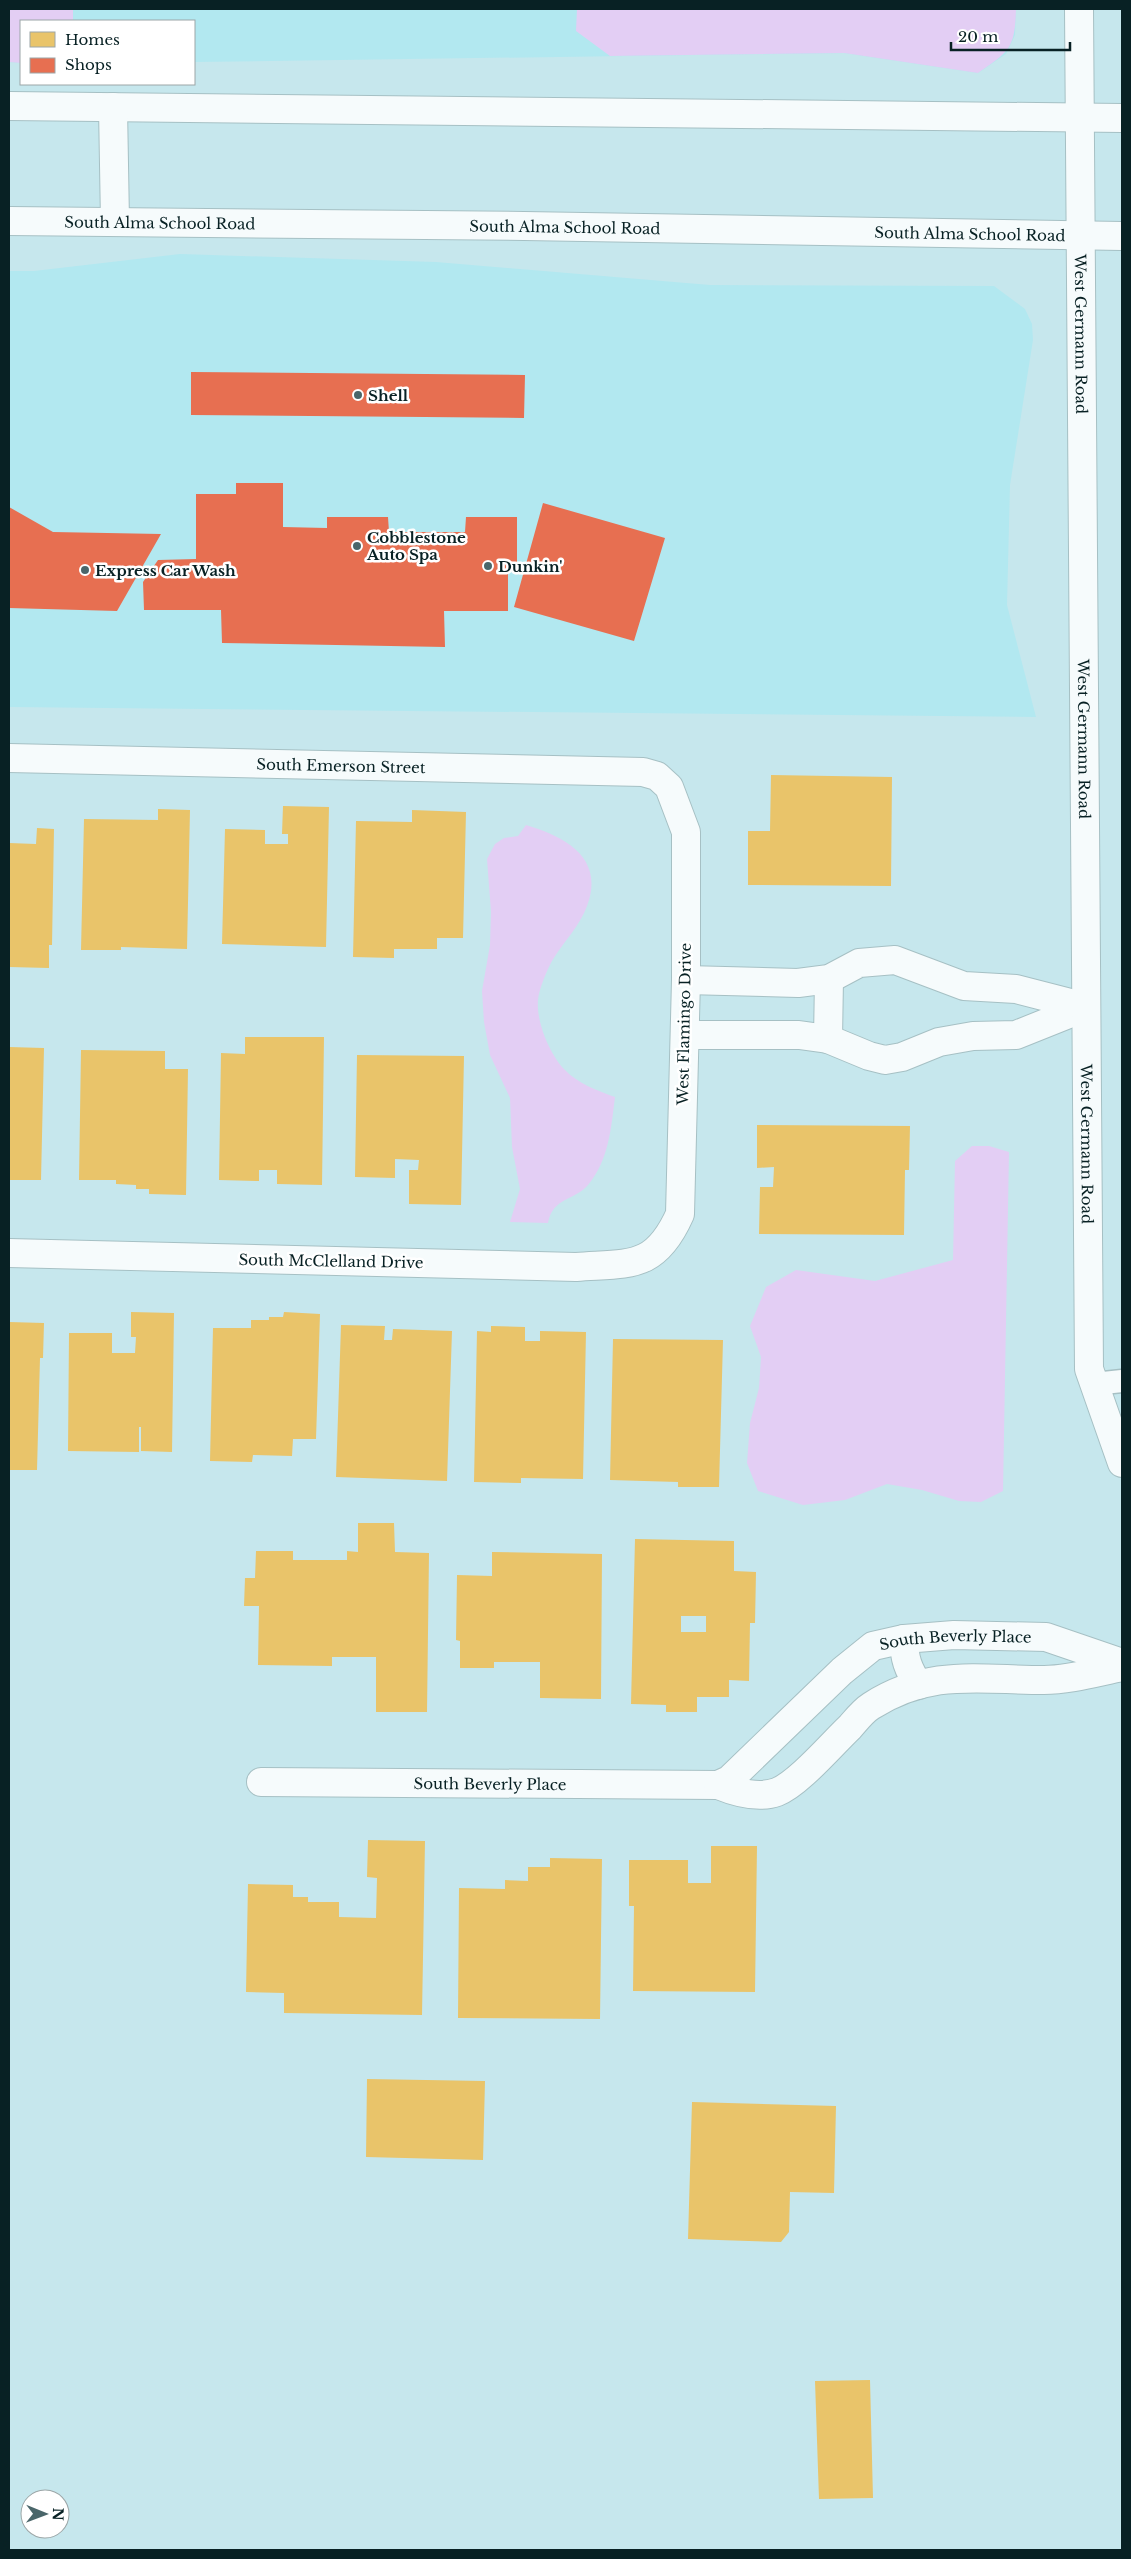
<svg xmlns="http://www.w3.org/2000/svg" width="1131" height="2559" viewBox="0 0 1131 2559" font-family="'Libre Baskerville',serif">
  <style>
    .built { fill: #b2e8f0 }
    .green { fill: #e3cef4 }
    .homes { fill: #e9c46a; fill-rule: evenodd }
    .shops { fill: #e76f51 }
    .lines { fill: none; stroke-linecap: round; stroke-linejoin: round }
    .lane-casing { stroke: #a6c0c4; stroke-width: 25 }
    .street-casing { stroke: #a6c0c4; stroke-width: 30 }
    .secondary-casing { stroke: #a6c0c4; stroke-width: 30 }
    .lane { stroke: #f6fbfc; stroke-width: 22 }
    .street { stroke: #f6fbfc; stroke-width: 28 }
    .secondary { stroke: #f6fbfc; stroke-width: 28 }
    .poi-dot { fill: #4a666a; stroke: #fff; stroke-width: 2 }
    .labels { text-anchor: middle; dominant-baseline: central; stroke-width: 5; stroke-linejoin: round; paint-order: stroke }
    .street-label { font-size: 15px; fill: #082124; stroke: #fff }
    .poi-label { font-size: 15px; font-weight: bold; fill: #082124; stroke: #fff; text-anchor: start }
  </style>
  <rect width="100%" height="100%" fill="#c6e7ed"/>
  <!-- built -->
  <path class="built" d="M 9,9 L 1016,9 L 1015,35 L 1006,54 L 978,73 L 844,53 L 194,62 L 194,21 L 21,21 L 21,63 L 9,62 Z
    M 180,254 L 436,262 L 710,285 L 994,286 L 1025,309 L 1032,324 L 1033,340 L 1010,485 L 1007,605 L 1036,717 L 9,707 L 9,271 L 34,271 Z"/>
  <!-- green -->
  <path class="green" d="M 9,9 L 73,9 L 73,21 L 21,21 L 21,63 L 9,62 Z
    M 577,9 L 1016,9 C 1015,48 1010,51 978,73 L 844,53 L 610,56 L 576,31 Z
    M 526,825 C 566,837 605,858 587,906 C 580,926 563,942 552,961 C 547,970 539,989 538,1000 C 536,1022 550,1055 565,1070 C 577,1083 598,1091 615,1097 C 611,1128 609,1160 588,1185 C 574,1201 553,1197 548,1223 L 510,1222 L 520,1189 L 512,1147 L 510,1098 L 490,1055 L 484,1022 L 482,991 L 490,945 L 491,912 L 487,859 L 495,844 L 504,838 L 518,836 Z
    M 972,1146 L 989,1146 L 1009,1152 L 1003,1491 L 981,1502 L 959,1501 L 922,1490 L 887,1484 L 845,1500 L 803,1505 L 758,1491 L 747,1463 L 750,1423 L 759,1388 L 761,1357 L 750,1326 L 766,1287 L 796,1270 L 875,1281 L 953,1260 L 955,1161 Z"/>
  <!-- homes -->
  <path class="homes" d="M 771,775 L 892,777 L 891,886 L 748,885 L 748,831 L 770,831 Z
    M 283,806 L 329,807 L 326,947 L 222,944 L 225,829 L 265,830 L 265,844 L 288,844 L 288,834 L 282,834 Z
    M 158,809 L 190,810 L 187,949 L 121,947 L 121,950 L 81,950 L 84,819 L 158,820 Z
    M 412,810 L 466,812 L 463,938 L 437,938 L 437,949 L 394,949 L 394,958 L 353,957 L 356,821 L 412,822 Z
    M 37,828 L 54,829 L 52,945 L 49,945 L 49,968 L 9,967 L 9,843 L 36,844 Z
    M 245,1037 L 324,1037 L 322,1185 L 277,1184 L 277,1170 L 259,1170 L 259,1181 L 219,1180 L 221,1053 L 245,1054 Z
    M 9,1047 L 44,1048 L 41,1180 L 9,1180 Z
    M 81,1050 L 165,1051 L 165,1069 L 188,1069 L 186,1195 L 149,1194 L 149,1189 L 136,1189 L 136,1185 L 116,1184 L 116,1180 L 79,1180 Z
    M 357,1055 L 464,1056 L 461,1205 L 409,1204 L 409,1170 L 418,1170 L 419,1160 L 395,1159 L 395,1178 L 355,1177 Z
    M 757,1125 L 910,1126 L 909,1170 L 905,1170 L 904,1235 L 759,1234 L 760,1187 L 773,1187 L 774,1167 L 757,1168 Z
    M 131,1312 L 174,1313 L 172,1452 L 141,1451 L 141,1427 L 139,1427 L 139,1452 L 68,1451 L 69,1333 L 112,1333 L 112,1353 L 135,1353 L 136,1337 L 131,1337 Z
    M 284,1312 L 320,1314 L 316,1439 L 293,1439 L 292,1456 L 253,1455 L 252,1462 L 210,1461 L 213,1328 L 251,1328 L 251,1320 L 269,1320 L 269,1317 L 283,1317 Z
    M 9,1322 L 44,1323 L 43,1358 L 40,1358 L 37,1470 L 9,1470 Z
    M 341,1325 L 385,1326 L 384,1340 L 392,1340 L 393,1329 L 452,1331 L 447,1481 L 336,1477 Z
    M 491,1326 L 525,1327 L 525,1341 L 540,1341 L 540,1331 L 586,1332 L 583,1479 L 521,1478 L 521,1483 L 474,1482 L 477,1331 L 491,1332 Z
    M 613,1339 L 723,1340 L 719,1487 L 678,1487 L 678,1482 L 610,1480 Z
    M 358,1523 L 394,1523 L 395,1552 L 429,1553 L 427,1712 L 376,1712 L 376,1657 L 332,1657 L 332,1666 L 258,1665 L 259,1606 L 244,1606 L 245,1578 L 255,1578 L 256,1551 L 293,1551 L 293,1560 L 347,1560 L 347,1551 L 358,1552 Z
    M 635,1539 L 734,1541 L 734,1571 L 756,1572 L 755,1623 L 750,1623 L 749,1681 L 729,1680 L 729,1697 L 697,1697 L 697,1712 L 666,1712 L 666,1705 L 631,1704 ZM 681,1616 L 706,1616 L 706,1632 L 681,1632 Z
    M 492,1552 L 602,1554 L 601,1699 L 540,1698 L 540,1662 L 494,1662 L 494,1668 L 460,1668 L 460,1641 L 456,1640 L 457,1575 L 492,1576 Z
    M 368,1840 L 425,1841 L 422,2015 L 284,2013 L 284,1993 L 246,1992 L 248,1884 L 293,1885 L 293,1897 L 308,1897 L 308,1902 L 339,1902 L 339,1917 L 376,1918 L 377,1878 L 367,1877 Z
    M 711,1846 L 757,1846 L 755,1992 L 633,1991 L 634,1906 L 629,1906 L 629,1860 L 688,1860 L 688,1883 L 711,1883 Z
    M 550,1858 L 602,1859 L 600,2019 L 458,2018 L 459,1888 L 505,1889 L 505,1880 L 528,1881 L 528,1867 L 550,1867 Z
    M 367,2079 L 485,2081 L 483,2160 L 366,2157 Z
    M 692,2102 L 836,2106 L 834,2193 L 790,2192 L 789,2232 L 781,2242 L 688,2239 Z
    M 870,2380 L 873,2498 L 819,2499 L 815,2381 Z"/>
  <!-- shops -->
  <path class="shops" d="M 191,372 L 525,375 L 524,418 L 191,415 Z
    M 236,483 L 283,483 L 283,527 L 327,528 L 327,517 L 388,517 L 389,532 L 465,532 L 466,517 L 517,517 L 517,570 L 508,570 L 508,611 L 444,611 L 445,647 L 222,643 L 221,610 L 144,610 L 143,582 L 158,560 L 196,559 L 196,494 L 236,494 Z
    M 543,503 L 665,538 L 634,641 L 514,607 Z
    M 9,507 L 53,532 L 161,534 L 117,611 L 9,608 Z"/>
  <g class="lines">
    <!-- lane casing -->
    <g class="lane-casing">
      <path id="lane" d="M 1094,1384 L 1122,1381"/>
    </g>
    <!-- street casing -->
    <g class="street-casing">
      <g id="street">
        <path id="s1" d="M 9,758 L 643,772 L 657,776 L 669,787 L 686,832 L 686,980 L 680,1214 C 655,1270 630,1263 576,1267 L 9,1253"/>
        <path d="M 686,980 L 798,983 L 829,979 L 859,963 L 895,960 L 964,986 L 1016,989 L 1086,1007"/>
        <path d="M 685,1035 L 799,1035 L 828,1039 L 869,1056 L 885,1060 L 902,1057 L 939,1042 L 973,1036 L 1016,1035 L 1086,1007"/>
        <path d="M 828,1039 L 829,979"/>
        <path d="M 904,1639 C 904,1658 908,1670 919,1685"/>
        <path id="s2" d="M 261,1782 L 718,1785 L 729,1780 L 842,1671 L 873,1646 L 904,1639 L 954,1635 L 1046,1637 L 1122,1663"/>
        <path d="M 718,1785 C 735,1792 758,1799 777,1792 C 798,1784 832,1744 850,1727 C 856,1720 863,1711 871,1706 C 931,1668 979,1680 1044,1680 C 1069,1680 1097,1672 1122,1667"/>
      </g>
    </g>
    <!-- secondary casing -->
    <g class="secondary-casing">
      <g id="secondary">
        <path id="s3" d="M 1079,9 L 1089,1369 L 1122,1463"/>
        <path d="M 9,106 L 1122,118"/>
        <path d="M 113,107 L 115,222"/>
        <path id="s4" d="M 9,221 L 524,226 L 1122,236"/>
      </g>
    </g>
    <!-- lane -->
    <use href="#lane" class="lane"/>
    <!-- street -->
    <use href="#street" class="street"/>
    <!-- secondary -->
    <use href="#secondary" class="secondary"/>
  </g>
  <!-- markers -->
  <g class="poi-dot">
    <circle cx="358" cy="395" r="5"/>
    <circle cx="357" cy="546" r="5"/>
    <circle cx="488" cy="566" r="5"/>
    <circle cx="85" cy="570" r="5"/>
  </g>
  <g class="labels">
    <!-- street labels -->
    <g class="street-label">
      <text stroke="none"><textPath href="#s4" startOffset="151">South Alma School Road</textPath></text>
      <text stroke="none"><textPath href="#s4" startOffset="556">South Alma School Road</textPath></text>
      <text stroke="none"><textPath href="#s4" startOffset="961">South Alma School Road</textPath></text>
      <text stroke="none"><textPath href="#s3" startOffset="325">West Germann Road</textPath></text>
      <text stroke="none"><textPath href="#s3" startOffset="730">West Germann Road</textPath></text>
      <text stroke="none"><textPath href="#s1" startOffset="332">South Emerson Street</textPath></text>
      <text transform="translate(684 1024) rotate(-89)">West Flamingo Drive</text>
      <text stroke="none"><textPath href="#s3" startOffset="1135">West Germann Road</textPath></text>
      <text transform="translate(331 1261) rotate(1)">South McClelland Drive</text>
      <text stroke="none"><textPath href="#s2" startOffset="749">South Beverly Place</textPath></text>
      <text stroke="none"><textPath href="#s2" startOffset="229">South Beverly Place</textPath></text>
    </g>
    <!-- poi labels -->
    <g class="poi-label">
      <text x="368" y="395">Shell</text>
      <text x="367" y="537">Cobblestone<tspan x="367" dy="17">Auto Spa</tspan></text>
      <text x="498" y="566">Dunkin'</text>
      <text x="95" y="570">Express Car Wash</text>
    </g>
  </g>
  <!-- border -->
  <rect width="1131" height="2559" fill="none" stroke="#082124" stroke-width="20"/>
  <!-- legend -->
  <rect x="20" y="20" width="175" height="65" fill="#ffffff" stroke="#9ca6a7"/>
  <rect x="30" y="32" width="25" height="15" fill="#e9c46a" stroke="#9ca6a7"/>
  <text x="65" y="45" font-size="15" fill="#082124">Homes</text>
  <rect x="30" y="58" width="25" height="15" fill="#e76f51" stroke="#9ca6a7"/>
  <text x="65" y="70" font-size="15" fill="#082124">Shops</text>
  <!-- north arrow -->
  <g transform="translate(45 2514) rotate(91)"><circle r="24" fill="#ffffff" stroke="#9ca6a7"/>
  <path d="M0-4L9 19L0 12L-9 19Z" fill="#4a666a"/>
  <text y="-8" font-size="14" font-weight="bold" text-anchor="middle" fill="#082124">N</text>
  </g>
  <!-- scale -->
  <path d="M951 42v8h119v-8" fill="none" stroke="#082124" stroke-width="2.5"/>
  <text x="958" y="42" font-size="15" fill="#082124" stroke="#ffffff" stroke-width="4" paint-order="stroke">20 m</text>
</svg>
